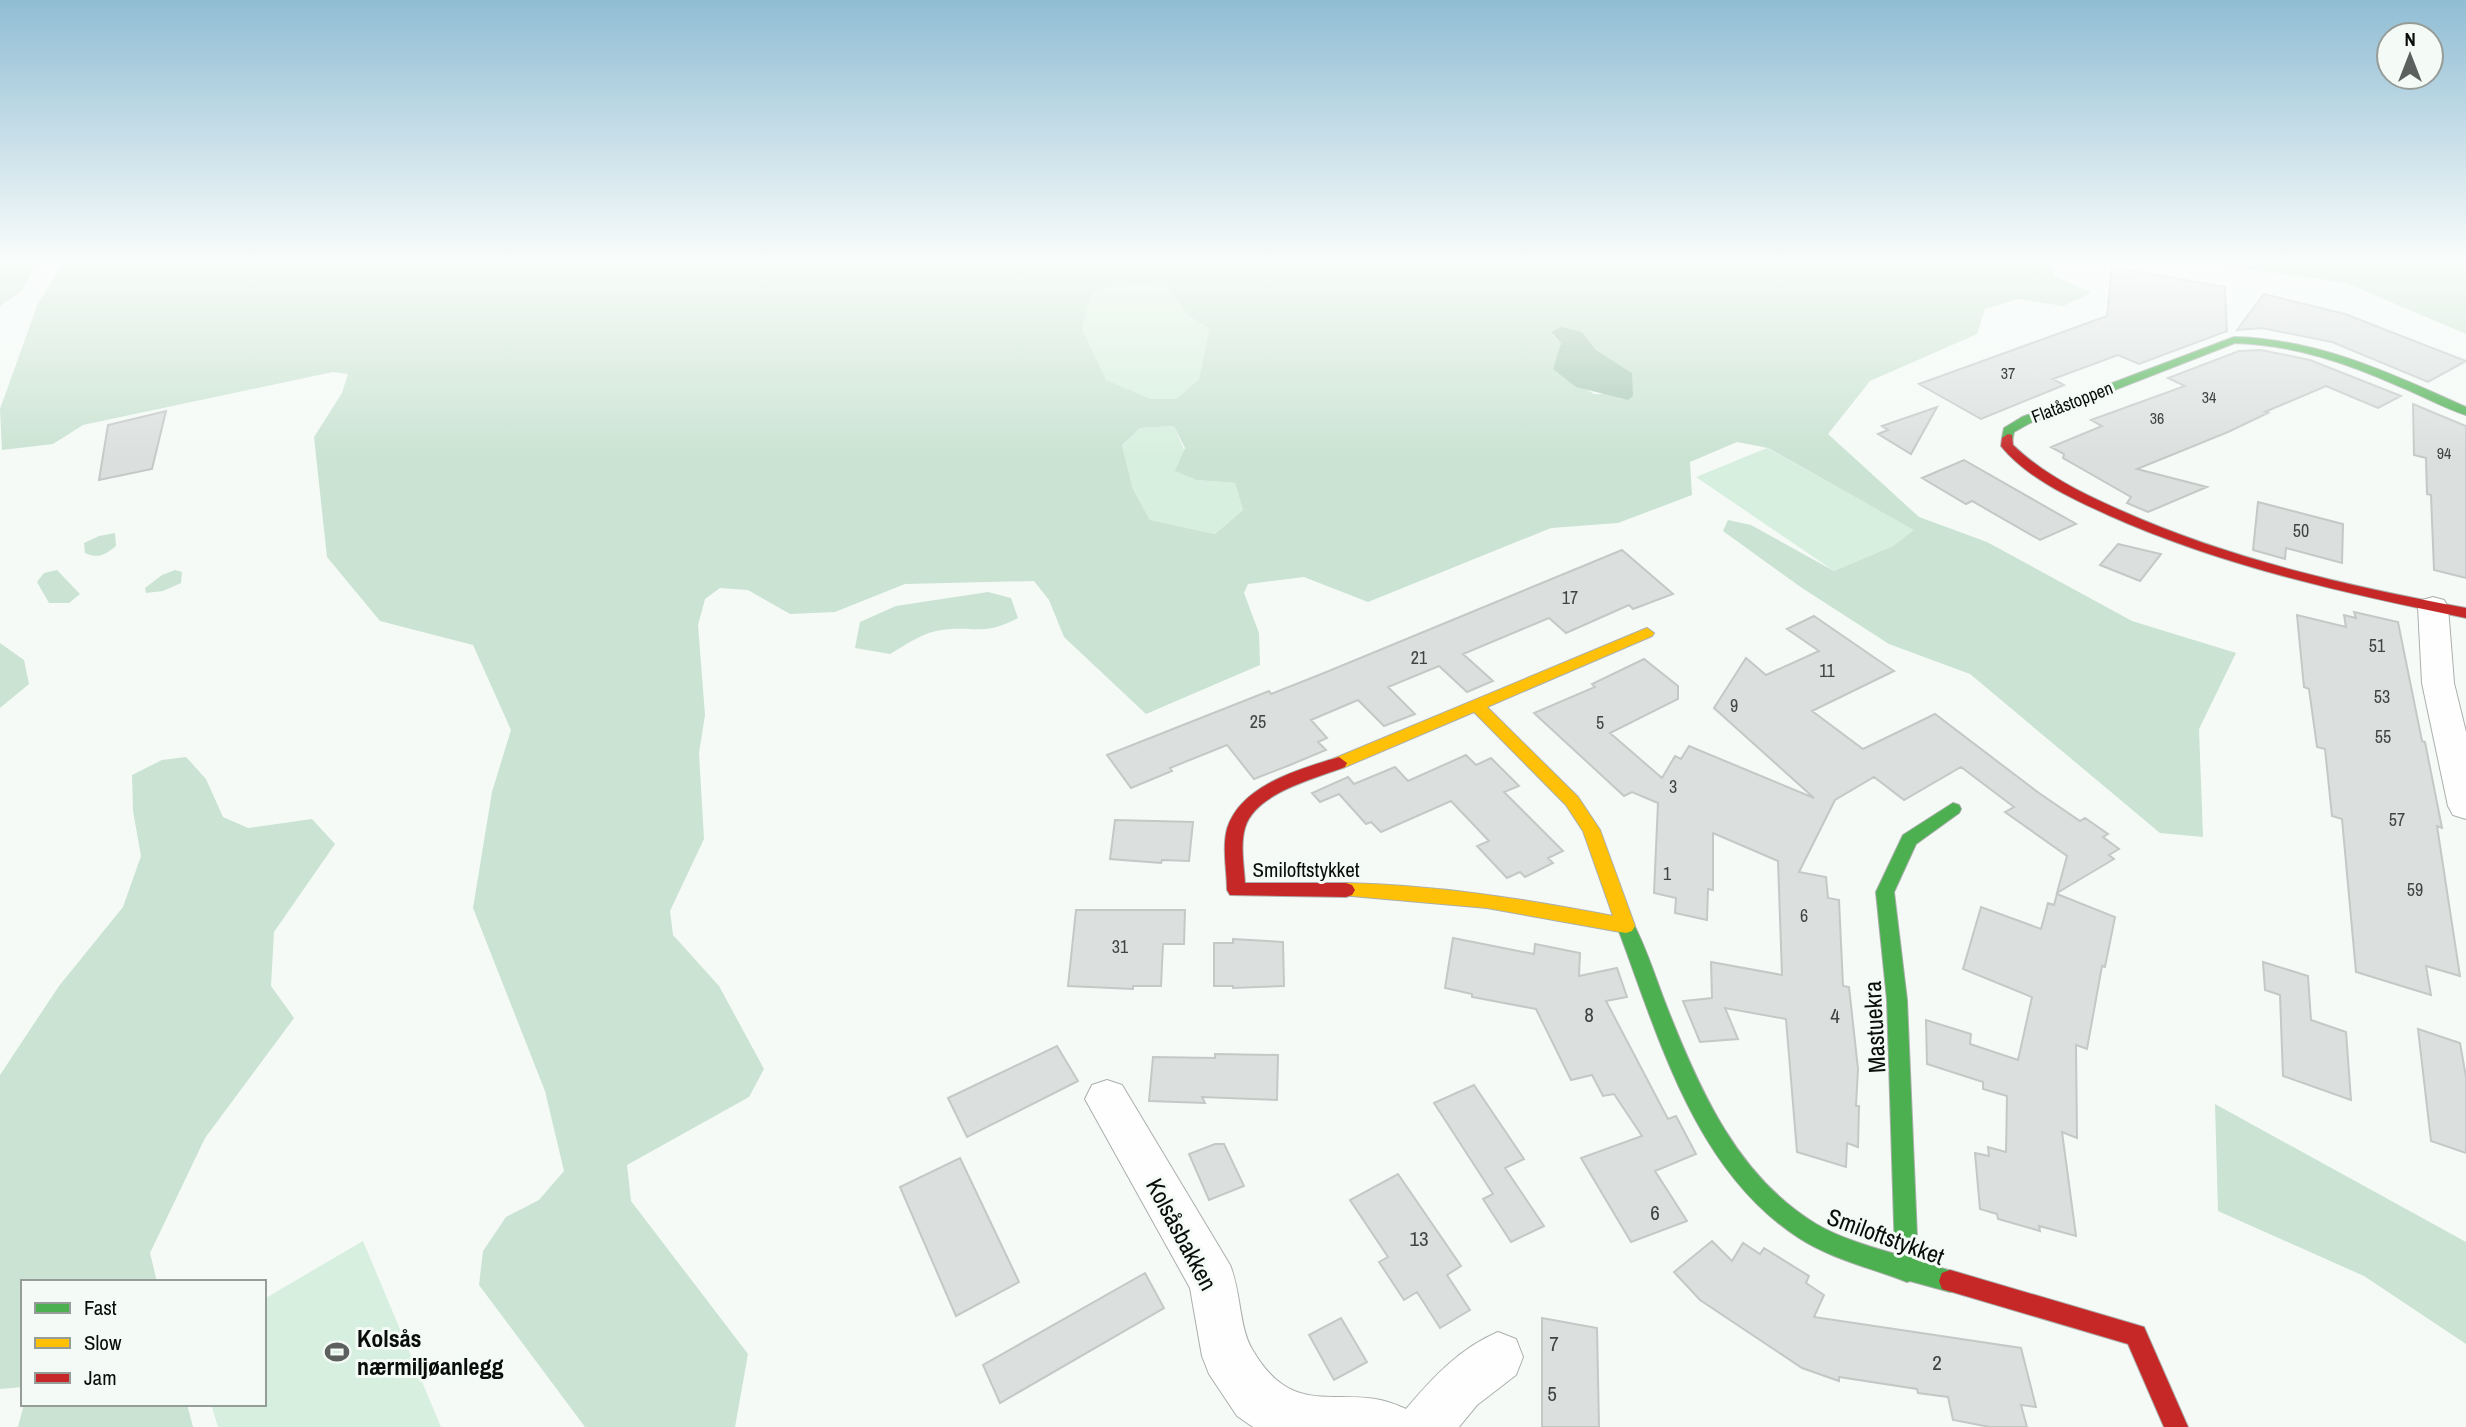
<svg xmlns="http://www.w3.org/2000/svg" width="2466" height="1427" viewBox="0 0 2466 1427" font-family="'Archivo Narrow',sans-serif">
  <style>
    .green { fill: #d7efde }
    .forest { fill: #cae3d2; fill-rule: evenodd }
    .water { fill: #accbb7 }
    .building { fill: #dbdfdd; stroke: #c4c8c6; stroke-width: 2 }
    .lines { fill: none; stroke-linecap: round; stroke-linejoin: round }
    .street-casing { stroke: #abafac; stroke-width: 2 }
    .fast-casing { stroke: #abafac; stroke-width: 2 }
    .slow-casing { stroke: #abafac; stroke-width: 2 }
    .jam-casing { stroke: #abafac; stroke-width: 2 }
    .street { fill: #fefefe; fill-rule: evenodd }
    .fast { fill: #4caf50; fill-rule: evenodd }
    .slow { fill: #ffc107; fill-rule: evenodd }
    .jam { fill: #c62828; fill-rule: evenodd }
    .labels { text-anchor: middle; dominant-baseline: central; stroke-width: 6; stroke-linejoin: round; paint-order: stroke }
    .far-number-label { font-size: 16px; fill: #404442 }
    .far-street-label { font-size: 18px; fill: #0a0d0b; stroke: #f4fbf6 }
    .number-label { font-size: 18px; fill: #404442 }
    .street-label { font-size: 21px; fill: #0a0d0b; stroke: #f4fbf6 }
    .near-number-label { font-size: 21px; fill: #404442 }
    .near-street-label { font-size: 24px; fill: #0a0d0b; stroke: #f4fbf6 }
    .near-poi-label { font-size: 24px; font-weight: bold; fill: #0a0d0b; stroke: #f4fbf6; text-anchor: start }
  </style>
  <rect width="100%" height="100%" fill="#f5faf7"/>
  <!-- green -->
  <path class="green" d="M 1119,282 L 1167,287 L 1186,314 L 1209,329 L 1199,379 L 1176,399 L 1151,399 L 1106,381 L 1082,329 L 1091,295 Z
    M 1174,426 L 1197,480 L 1235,483 L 1243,510 L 1215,534 L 1150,520 L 1133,489 L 1122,445 L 1140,428 Z
    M 1767,448 L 1915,530 L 1893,546 L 1834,571 L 1696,477 Z
    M 363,1241 L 441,1427 L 218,1427 L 211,1404 L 264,1404 L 264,1299 Z"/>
  <!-- forest -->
  <path class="forest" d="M 4,260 L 37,260 L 22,291 L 0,306 L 0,267 Z
    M 65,260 L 2065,260 L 2054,263 L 2053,275 L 2091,293 L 2063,306 L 2018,299 L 1985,309 L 1977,334 L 1870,381 L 1828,434 L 1919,517 L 1987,542 L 2132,621 L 2236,653 L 2199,729 L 2203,837 L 2160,833 L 1970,674 L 1889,644 L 1802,588 L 1723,531 L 1728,520 L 1751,525 L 1834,571 L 1893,546 L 1914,530 L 1768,448 L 1737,442 L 1690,462 L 1692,495 L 1618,523 L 1551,528 L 1368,602 L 1304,577 L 1248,584 L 1244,593 L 1259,633 L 1260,665 L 1146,714 L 1064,637 L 1049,600 L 1034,581 L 905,584 L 835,612 L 790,614 L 748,590 L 720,588 L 705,599 L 698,625 L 705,715 L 699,753 L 704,839 L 670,911 L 673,935 L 719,986 L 764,1069 L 749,1097 L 627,1165 L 631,1201 L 748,1354 L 735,1427 L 585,1427 L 479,1285 L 483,1251 L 506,1217 L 539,1200 L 564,1171 L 545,1091 L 473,908 L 492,792 L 511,730 L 473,645 L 380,621 L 327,557 L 314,437 L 342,393 L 348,374 L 333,372 L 83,425 L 53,444 L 2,450 L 0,409 L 37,306 ZM 1119,282 L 1167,287 L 1186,314 L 1209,329 L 1199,379 L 1176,399 L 1151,399 L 1106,380 L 1082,329 L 1091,295 ZM 1551,333 L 1587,338 L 1596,350 L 1632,373 L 1630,391 L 1622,399 L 1611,394 L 1594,394 L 1554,369 L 1561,343 ZM 1174,426 L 1185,448 L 1175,471 L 1197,480 L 1235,483 L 1243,510 L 1215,534 L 1150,520 L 1133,489 L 1122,445 L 1140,428 Z
    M 2186,260 L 2466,260 L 2466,334 L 2346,283 Z
    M 115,533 L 116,546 C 105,555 98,559 85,553 L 84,543 L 99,536 Z
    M 57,570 L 80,594 L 69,603 L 49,603 L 37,582 L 44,573 Z
    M 175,570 L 182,572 L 181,583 L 163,591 L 146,593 L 145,588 L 162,575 Z
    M 988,592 L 1011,598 L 1018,618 C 982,637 975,625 941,630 C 922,633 907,644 890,654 L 855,648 L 860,622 L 896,606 Z
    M 0,643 L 24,660 L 29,684 L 0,708 Z
    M 186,757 L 206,779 L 223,817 L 248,828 L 312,819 L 335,844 L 274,932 L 271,986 L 294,1018 L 205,1138 L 150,1253 L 157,1282 L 23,1282 L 23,1387 L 0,1389 L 0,1075 L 59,986 L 123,907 L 141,856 L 133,811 L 132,775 L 162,760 Z
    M 2215,1104 L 2466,1242 L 2466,1344 L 2364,1276 L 2218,1211 Z
    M 24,1404 L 187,1404 L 193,1427 L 18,1427 Z"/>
  <!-- water -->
  <path class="water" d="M 1561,327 L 1582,332 L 1596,350 L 1632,373 L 1633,396 L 1628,400 L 1576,387 L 1553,369 L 1561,343 L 1551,332 Z"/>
  <!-- building -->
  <path class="building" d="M 2112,267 L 2225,287 L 2227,331 L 2139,364 L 2118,355 L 2053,379 L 2064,385 L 1981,419 L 1919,384 L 2107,316 Z
    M 2264,294 L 2345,314 L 2466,361 L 2428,382 L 2332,342 L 2262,328 L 2237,330 Z
    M 2261,350 L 2310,360 L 2401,396 L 2378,408 L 2326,386 L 2265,412 L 2268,413 L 2228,432 L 2137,469 L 2207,487 L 2148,512 L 2127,503 L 2131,497 L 2063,458 L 2064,454 L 2051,447 L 2102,426 L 2091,420 L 2185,386 L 2168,378 L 2239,351 Z
    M 2413,404 L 2466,426 L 2466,578 L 2434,570 L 2431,495 L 2427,494 L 2426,458 L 2414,455 Z
    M 1937,407 L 1911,454 L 1878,434 L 1888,430 L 1882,426 Z
    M 166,411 L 152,469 L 99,480 L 108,425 Z
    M 1964,460 L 2076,524 L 2040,540 L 1972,501 L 1966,504 L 1922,478 Z
    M 2258,502 L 2343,524 L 2342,563 L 2286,548 L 2285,559 L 2253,550 Z
    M 2118,544 L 2161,554 L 2140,581 L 2100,565 Z
    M 1622,550 L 1673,594 L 1633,609 L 1629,605 L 1566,633 L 1549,618 L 1463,654 L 1493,681 L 1467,692 L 1439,666 L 1388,687 L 1415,714 L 1384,726 L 1358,700 L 1311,720 L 1327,738 L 1318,742 L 1326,750 L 1290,765 L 1254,779 L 1227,745 L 1170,768 L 1172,771 L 1131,788 L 1107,755 L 1269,691 L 1271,694 L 1324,673 Z
    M 2354,612 L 2398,622 L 2422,741 L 2425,742 L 2442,828 L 2437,826 L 2460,976 L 2426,966 L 2431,995 L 2356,972 L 2342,819 L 2332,816 L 2325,749 L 2317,747 L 2309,689 L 2304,687 L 2297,615 L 2346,627 L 2344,615 L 2356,618 Z
    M 1814,616 L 1894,671 L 1812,711 L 1863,749 L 1935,714 L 2039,793 L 2080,821 L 2085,818 L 2108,834 L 2103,837 L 2119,849 L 2109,855 L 2114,859 L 2057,893 L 2067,856 L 2005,812 L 2014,807 L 1961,767 L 1904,800 L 1874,777 L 1835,800 L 1799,872 L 1826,877 L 1828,898 L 1839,900 L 1843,986 L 1849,987 L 1858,1069 L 1856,1106 L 1859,1106 L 1858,1147 L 1847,1143 L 1846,1167 L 1797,1152 L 1786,1019 L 1725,1008 L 1738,1039 L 1700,1042 L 1683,1001 L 1712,998 L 1711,962 L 1782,975 L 1778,861 L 1713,833 L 1713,890 L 1708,889 L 1707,920 L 1675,913 L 1676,898 L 1654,893 L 1658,803 L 1632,792 L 1624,796 L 1534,713 L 1595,687 L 1592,684 L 1644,659 L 1678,686 L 1678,699 L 1610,733 L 1662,778 L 1675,756 L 1681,759 L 1689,746 L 1814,798 L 1714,708 L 1746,658 L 1766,675 L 1819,651 L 1787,629 Z
    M 1466,755 L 1476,765 L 1491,758 L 1519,786 L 1504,792 L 1563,851 L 1548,858 L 1553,863 L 1525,877 L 1520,872 L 1507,878 L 1477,846 L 1489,841 L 1451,801 L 1381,832 L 1371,822 L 1366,824 L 1339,794 L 1320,802 L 1312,793 L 1348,777 L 1354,784 L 1395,767 L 1408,781 Z
    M 1115,820 L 1193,822 L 1189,861 L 1162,860 L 1161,863 L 1110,859 Z
    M 2057,894 L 2115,917 L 2105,967 L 2102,966 L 2087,1049 L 2076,1045 L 2077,1138 L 2062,1132 L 2076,1236 L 2039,1226 L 2040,1231 L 1998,1219 L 1997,1214 L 1980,1209 L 1975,1153 L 1989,1156 L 1988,1147 L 2006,1152 L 2007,1096 L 1983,1089 L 1983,1082 L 1927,1064 L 1926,1020 L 1971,1034 L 1970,1044 L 2018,1060 L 2032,997 L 1963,969 L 1981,907 L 2041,929 L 2048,903 L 2054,905 Z
    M 1076,910 L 1185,910 L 1184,944 L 1163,944 L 1161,986 L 1133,986 L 1133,989 L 1068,986 Z
    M 1453,938 L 1534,954 L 1535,944 L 1580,953 L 1579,976 L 1617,968 L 1627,997 L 1606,1001 L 1668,1119 L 1676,1116 L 1696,1154 L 1655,1171 L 1687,1221 L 1631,1242 L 1581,1158 L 1642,1136 L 1614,1094 L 1603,1096 L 1592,1075 L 1571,1080 L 1536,1009 L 1472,997 L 1472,994 L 1445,988 Z
    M 1233,939 L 1283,942 L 1284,986 L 1233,988 L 1233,986 L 1214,986 L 1214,943 L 1233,943 Z
    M 2263,962 L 2308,976 L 2311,1020 L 2346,1032 L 2351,1100 L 2283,1076 L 2280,995 L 2265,990 Z
    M 2418,1029 L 2460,1043 L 2466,1077 L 2466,1153 L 2431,1141 Z
    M 1057,1046 L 1078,1081 L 967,1137 L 948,1098 Z
    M 1215,1054 L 1278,1055 L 1277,1100 L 1202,1097 L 1205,1103 L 1149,1101 L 1153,1057 L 1215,1058 Z
    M 1474,1085 L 1524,1159 L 1505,1168 L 1544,1226 L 1511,1242 L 1483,1199 L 1493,1194 L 1434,1103 Z
    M 1215,1144 L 1224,1144 L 1244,1186 L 1209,1200 L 1189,1154 Z
    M 960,1158 L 1019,1282 L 956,1316 L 900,1187 Z
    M 1398,1174 L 1461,1266 L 1447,1275 L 1470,1310 L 1440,1328 L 1417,1292 L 1404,1300 L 1379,1262 L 1388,1257 L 1350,1200 Z
    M 1712,1241 L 1732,1261 L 1743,1243 L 1760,1254 L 1764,1248 L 1809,1276 L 1806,1283 L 1824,1295 L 1814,1317 L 2021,1348 L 2036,1407 L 2021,1405 L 2027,1427 L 1990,1427 L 1953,1420 L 1948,1397 L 1918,1393 L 1917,1389 L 1839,1377 L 1839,1381 L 1802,1368 L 1700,1300 L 1674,1272 Z
    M 1145,1273 L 1164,1308 L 1000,1403 L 983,1365 Z
    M 1341,1318 L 1367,1362 L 1334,1380 L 1309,1335 Z
    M 1542,1318 L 1597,1328 L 1599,1427 L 1542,1427 Z"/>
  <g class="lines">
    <!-- street casing -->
    <g class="street-casing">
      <path id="street" d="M 2433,597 L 2444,600 L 2448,607 L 2454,683 L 2466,732 L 2466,819 L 2453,815 L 2448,806 L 2422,683 L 2418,607 L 2422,600 Z
        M 1107,1080 L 1122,1085 L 1230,1265 C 1241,1291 1239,1327 1252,1349 C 1297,1427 1344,1378 1406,1409 C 1432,1378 1460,1348 1498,1332 L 1516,1339 L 1523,1357 L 1516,1375 L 1477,1405 L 1459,1427 L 1253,1427 L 1237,1416 L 1209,1374 L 1202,1356 L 1190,1288 L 1085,1099 L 1092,1085 Z"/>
    </g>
    <!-- fast casing -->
    <g class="fast-casing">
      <path id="fast" d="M 2234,337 C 2318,339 2390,373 2466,407 L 2466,415 C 2444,408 2423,396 2401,387 C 2347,363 2295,345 2235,343 L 2030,423 L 2014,432 L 2012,441 L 2008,442 L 2002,438 L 2004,428 L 2022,417 Z
        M 1953,803 L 1959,805 L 1961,809 L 1959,813 L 1916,844 L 1894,892 L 1907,1000 L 1918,1261 L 1958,1273 L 1961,1281 L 1958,1289 L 1950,1292 L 1910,1281 L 1907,1282 C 1872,1268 1831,1259 1799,1238 C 1694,1170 1659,1037 1617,926 L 1620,921 L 1626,919 L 1632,921 C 1647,949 1656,980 1668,1010 C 1700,1091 1738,1177 1816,1224 C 1840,1238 1868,1246 1895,1254 L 1887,1000 L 1876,892 L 1903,835 Z"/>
    </g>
    <!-- slow casing -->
    <g class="slow-casing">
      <path id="slow" d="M 1647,628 L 1654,633 L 1652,636 L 1487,707 L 1578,797 L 1600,830 L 1635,926 L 1632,931 L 1626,933 L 1487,908 L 1340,895 L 1337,890 L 1340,885 L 1346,883 C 1436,885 1525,899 1613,916 L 1583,831 L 1566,805 L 1474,712 L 1345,767 L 1339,769 L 1331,763 L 1333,759 Z"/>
    </g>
    <!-- jam casing -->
    <g class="jam-casing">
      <path id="jam" d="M 2008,434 L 2012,435 L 2013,445 C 2044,475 2083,494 2122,511 C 2232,560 2349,586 2466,608 L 2466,618 C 2344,593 2222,566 2108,515 C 2071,498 2027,478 2001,446 L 2002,438 Z
        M 1339,757 L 1347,763 L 1345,767 C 1314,779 1255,793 1245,828 C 1240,845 1244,866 1245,883 L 1346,883 L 1352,885 L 1355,890 L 1352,895 L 1346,897 L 1230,895 L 1227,890 C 1227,871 1222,848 1227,829 C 1240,785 1300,769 1339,757 Z
        M 1950,1270 L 2144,1327 L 2188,1427 L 2164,1427 L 2128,1344 L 1942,1289 L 1939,1281 L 1942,1273 Z"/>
    </g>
    <!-- street -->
    <use href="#street" class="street"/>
    <!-- fast -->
    <use href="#fast" class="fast"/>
    <!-- slow -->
    <use href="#slow" class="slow"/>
    <!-- jam -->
    <use href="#jam" class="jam"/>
  </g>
  <!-- sky -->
  <linearGradient id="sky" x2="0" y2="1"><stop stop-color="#90bdd4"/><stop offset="0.57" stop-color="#fafdfb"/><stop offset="1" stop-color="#fafdfb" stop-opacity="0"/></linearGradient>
  <rect width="2466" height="459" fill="url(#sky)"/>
  <!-- icons -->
  <defs>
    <g id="stadium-bare" transform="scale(1.89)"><path d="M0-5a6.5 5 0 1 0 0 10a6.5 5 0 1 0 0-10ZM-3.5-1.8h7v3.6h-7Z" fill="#5c605e" stroke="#f4fbf6" stroke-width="2.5" paint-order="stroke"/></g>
  </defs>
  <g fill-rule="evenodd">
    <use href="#stadium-bare" x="337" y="1352"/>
  </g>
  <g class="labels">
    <!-- far-number labels -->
    <g class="far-number-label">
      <text x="2008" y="373">37</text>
      <text x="2209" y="397">34</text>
      <text x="2157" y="418">36</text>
      <text x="2444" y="453">94</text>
    </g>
    <!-- far-street labels -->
    <g class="far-street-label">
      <text transform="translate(2072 402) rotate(-21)">Flatåstoppen</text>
    </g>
    <!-- number labels -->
    <g class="number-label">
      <text x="2301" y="530">50</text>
      <text x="1570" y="597">17</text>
      <text x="2377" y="645">51</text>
      <text x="1419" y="657">21</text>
      <text x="1827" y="670">11</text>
      <text x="2382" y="696">53</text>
      <text x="1734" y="705">9</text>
      <text x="1258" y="721">25</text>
      <text x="1600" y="722">5</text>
      <text x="2383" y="736">55</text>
      <text x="1673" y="786">3</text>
      <text x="2397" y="819">57</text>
      <text x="1667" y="873">1</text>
      <text x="2415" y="889">59</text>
      <text x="1804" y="915">6</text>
      <text x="1120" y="946">31</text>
    </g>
    <!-- street labels -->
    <g class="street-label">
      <text x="1306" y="869">Smiloftstykket</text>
    </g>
    <!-- near-number labels -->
    <g class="near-number-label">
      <text x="1589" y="1014">8</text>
      <text x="1835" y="1015">4</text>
      <text x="1655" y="1212">6</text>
      <text x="1419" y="1238">13</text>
      <text x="1554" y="1343">7</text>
      <text x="1937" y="1362">2</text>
      <text x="1552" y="1393">5</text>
    </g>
    <!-- near-street labels -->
    <g class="near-street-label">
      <text transform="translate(1874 1027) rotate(-93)">Mastuekra</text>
      <text transform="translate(1182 1234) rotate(62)">Kolsåsbakken</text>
      <text transform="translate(1886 1236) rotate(20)">Smiloftstykket</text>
    </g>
    <!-- near-poi labels -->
    <g class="near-poi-label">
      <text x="357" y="1338">Kolsås<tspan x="357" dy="28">nærmiljøanlegg</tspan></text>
    </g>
  </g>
  <!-- legend -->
  <rect x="21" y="1280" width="245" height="126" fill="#f4fbf6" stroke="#969c98" stroke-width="2"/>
  <rect x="35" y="1303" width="35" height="10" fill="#4caf50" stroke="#969c98" stroke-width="2"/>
  <text x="84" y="1315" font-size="21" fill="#0a0d0b">Fast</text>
  <rect x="35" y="1338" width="35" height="10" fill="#ffc107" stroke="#969c98" stroke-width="2"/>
  <text x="84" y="1350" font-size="21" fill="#0a0d0b">Slow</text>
  <rect x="35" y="1373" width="35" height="10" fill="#c62828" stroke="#969c98" stroke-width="2"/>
  <text x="84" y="1385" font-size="21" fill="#0a0d0b">Jam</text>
  <!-- north arrow -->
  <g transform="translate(2410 56)"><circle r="33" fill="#f4fbf6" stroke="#969c98" stroke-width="2"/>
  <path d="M0-5L12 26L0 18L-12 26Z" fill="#5c605e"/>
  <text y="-10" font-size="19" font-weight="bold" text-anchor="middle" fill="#0a0d0b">N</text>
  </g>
</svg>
